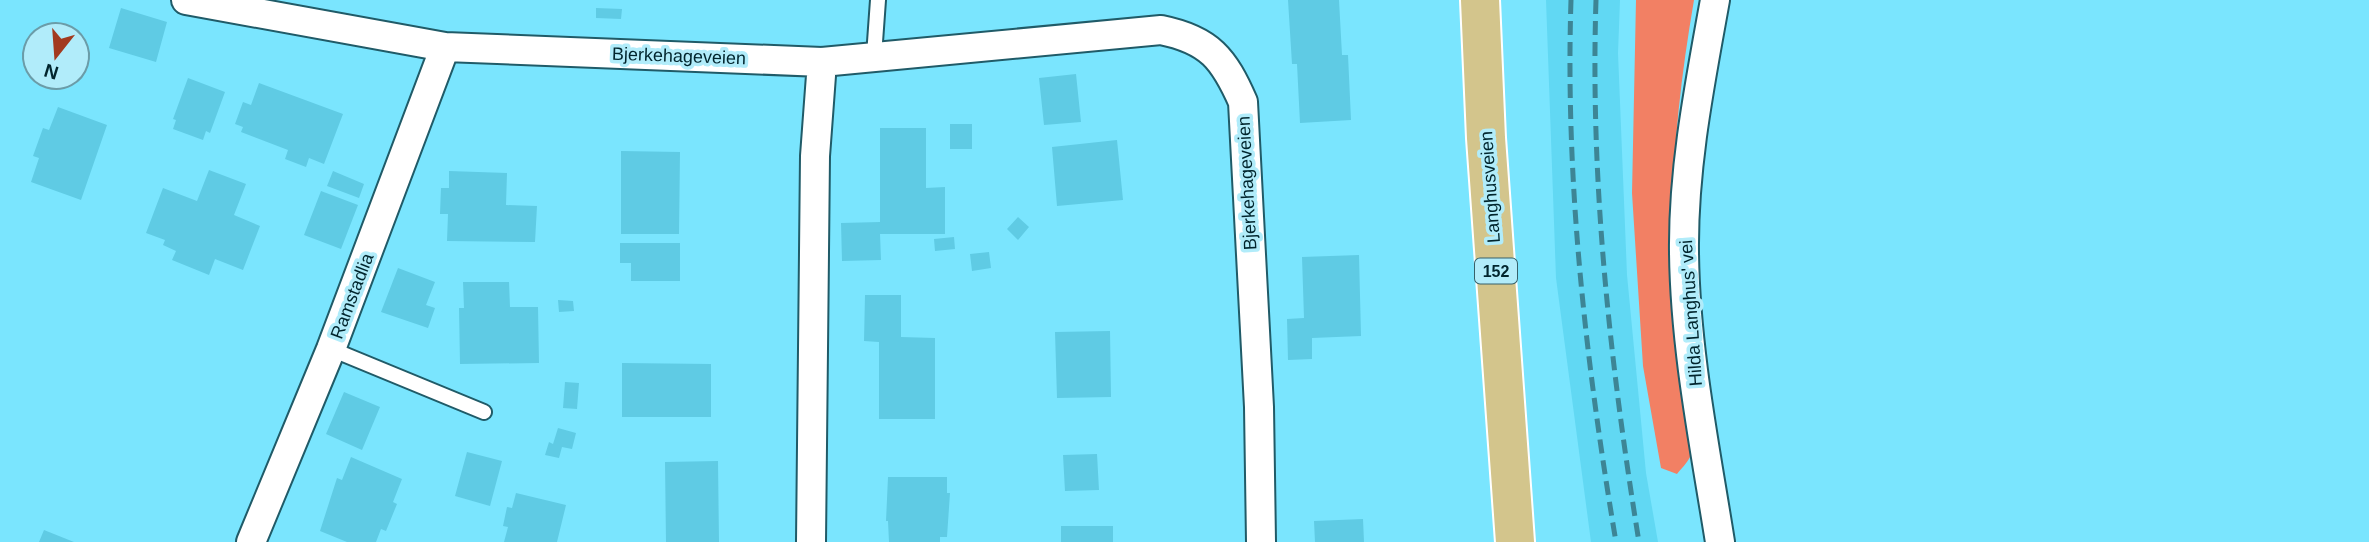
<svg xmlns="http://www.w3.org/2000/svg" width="2369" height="542" viewBox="0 0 2369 542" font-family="Helvetica,sans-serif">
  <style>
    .built { fill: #61d8f3 }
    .forest { fill: #f28064 }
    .building { fill: #5fcbe4 }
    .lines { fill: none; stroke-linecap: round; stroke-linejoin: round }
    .service-casing { stroke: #205b68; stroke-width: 18 }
    .minor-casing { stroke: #205b68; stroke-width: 32 }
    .primary-casing { stroke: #fff; stroke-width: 42 }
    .service { stroke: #fff; stroke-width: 14 }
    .minor { stroke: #fff; stroke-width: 28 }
    .primary { stroke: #d3c58c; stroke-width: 38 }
    .rail { stroke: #3d8595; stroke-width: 5; stroke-dasharray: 14 7; stroke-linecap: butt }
    .labels { text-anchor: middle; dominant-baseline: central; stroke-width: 7; stroke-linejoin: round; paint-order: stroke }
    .shield { fill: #b1ecfa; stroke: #36616a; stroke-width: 2 }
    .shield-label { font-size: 16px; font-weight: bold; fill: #01252d }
    .street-label { font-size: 18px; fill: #01252d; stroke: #b1ecfa }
  </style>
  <rect width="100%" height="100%" fill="#7ae5fe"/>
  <!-- built -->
  <path class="built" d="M 1546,0 L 1620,0 L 1618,53 L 1627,275 L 1646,473 L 1658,542 L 1591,542 L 1556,278 Z"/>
  <!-- forest -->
  <path class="forest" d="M 1636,0 L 1694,0 C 1675,111 1666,213 1679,325 C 1683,360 1704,426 1690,457 C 1687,463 1681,469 1677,474 L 1661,468 L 1643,366 L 1632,193 Z"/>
  <!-- building -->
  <path class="building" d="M 1288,0 L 1339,0 L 1342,55 L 1348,55 L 1351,120 L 1300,123 L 1297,64 L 1292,64 Z
    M 121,8 L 167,22 L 156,62 L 109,48 Z
    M 596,8 L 622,9 L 621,19 L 596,18 Z
    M 1076,74 L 1081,122 L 1044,125 L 1039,78 Z
    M 188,78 L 225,92 L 210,133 L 206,131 L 203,140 L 173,129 L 176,120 L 173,119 Z
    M 259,83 L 343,114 L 324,164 L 309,158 L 306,167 L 285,159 L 288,150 L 241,132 L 243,127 L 235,124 L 243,102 L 251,105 Z
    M 58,107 L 107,125 L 81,200 L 31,182 L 39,158 L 33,156 L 43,128 L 49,130 Z
    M 950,124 L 972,124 L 972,149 L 950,149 Z
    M 880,128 L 926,128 L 926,188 L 945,187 L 945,234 L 880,234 L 881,260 L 842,261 L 841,223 L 880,222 Z
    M 1117,140 L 1123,200 L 1057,206 L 1052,147 Z
    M 621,151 L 680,152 L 679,234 L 621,234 Z
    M 209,170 L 246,184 L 234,215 L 260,226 L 243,270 L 215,259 L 209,275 L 172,260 L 176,251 L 163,245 L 165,240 L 146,233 L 163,188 L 197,201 Z
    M 333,171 L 364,184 L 359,198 L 327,186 Z
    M 449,171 L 507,173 L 506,205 L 537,206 L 535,242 L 447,241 L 448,214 L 440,214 L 441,188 L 449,188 Z
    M 321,191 L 358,205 L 341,249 L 304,235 Z
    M 1018,217 L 1029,227 L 1018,240 L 1007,229 Z
    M 954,237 L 955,249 L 935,251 L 934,239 Z
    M 620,243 L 680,243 L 680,281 L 631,281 L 631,263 L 620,263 Z
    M 989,252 L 991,268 L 972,271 L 970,254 Z
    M 1359,255 L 1361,336 L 1312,338 L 1312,359 L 1288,360 L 1287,319 L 1304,318 L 1302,257 Z
    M 398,268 L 435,282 L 426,305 L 435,308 L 428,328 L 381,312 Z
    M 463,282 L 509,282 L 510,307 L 538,307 L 539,363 L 460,364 L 459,308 L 464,308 Z
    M 865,295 L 901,295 L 901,337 L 935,338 L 935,419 L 879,419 L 879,342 L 864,341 Z
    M 558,300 L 573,301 L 574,311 L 559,312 Z
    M 1110,331 L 1111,397 L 1057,398 L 1055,332 Z
    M 622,363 L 711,364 L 711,417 L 622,417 Z
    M 565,382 L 579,383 L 577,409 L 563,408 Z
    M 344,392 L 380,407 L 362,450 L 326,434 Z
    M 558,428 L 576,433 L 572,449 L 562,447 L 559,458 L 545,455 L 549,442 L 553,444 Z
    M 467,452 L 502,461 L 490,506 L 455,496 Z
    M 1097,454 L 1099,490 L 1065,491 L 1063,455 Z
    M 351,457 L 402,479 L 393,502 L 397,504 L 386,531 L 381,529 L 376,542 L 347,542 L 320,531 L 337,478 L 342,480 Z
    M 718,461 L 719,542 L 666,542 L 665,462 Z
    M 888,477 L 947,477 L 947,493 L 950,493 L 947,537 L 940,537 L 940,542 L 889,542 L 888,521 L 886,521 Z
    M 516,493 L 566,505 L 557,542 L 504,542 L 508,527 L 503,526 L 507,507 L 512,508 Z
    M 1363,519 L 1364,542 L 1315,542 L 1314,521 Z
    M 1061,526 L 1113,526 L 1113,542 L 1061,542 Z
    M 44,530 L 74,542 L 39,542 Z"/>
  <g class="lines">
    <!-- service casing -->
    <g class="service-casing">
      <path id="service" d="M 874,56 L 878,0
        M 331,349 L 484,412"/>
    </g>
    <!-- minor casing -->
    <g class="minor-casing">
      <path id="minor" d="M 186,0 L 445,47 L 331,349 L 251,542
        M 1715,0 C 1700,83 1683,167 1684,252 C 1685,349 1705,447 1720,542
        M 445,47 L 822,62
        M 811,542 L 815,156 L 822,62 L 1161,30 C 1210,40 1224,59 1243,102 L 1259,407 L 1261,542"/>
    </g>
    <!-- primary casing -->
    <g class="primary-casing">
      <path id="primary" d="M 1480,0 L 1486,138 L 1515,542"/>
    </g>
    <!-- service -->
    <use href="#service" class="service"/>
    <!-- minor -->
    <use href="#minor" class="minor"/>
    <!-- primary -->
    <use href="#primary" class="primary"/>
    <!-- rail -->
    <path class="rail" d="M 1571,0 C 1565,181 1586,364 1616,542
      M 1596,0 C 1590,181 1610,364 1639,542"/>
  </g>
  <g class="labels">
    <!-- shield labels -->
    <rect class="shield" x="1475" y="258.5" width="42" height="25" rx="5"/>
    <g class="shield-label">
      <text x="1496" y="271">152</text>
    </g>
    <!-- street labels -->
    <g class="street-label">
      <text transform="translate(679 56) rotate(2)">Bjerkehageveien</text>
      <text transform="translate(1247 183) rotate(-93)">Bjerkehageveien</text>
      <text transform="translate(1490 187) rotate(-94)">Langhusveien</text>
      <text transform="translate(352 296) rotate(-69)">Ramstadlia</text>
      <text transform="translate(1691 313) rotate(-94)">Hilda Langhus' vei</text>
    </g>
  </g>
  <!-- north arrow -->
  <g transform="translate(56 56) rotate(197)"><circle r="33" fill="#b1ecfa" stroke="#6b9ca8" stroke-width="2"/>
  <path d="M0-5L12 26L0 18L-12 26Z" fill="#a23a1f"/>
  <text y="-10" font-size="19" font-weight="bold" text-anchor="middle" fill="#01252d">N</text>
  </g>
</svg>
